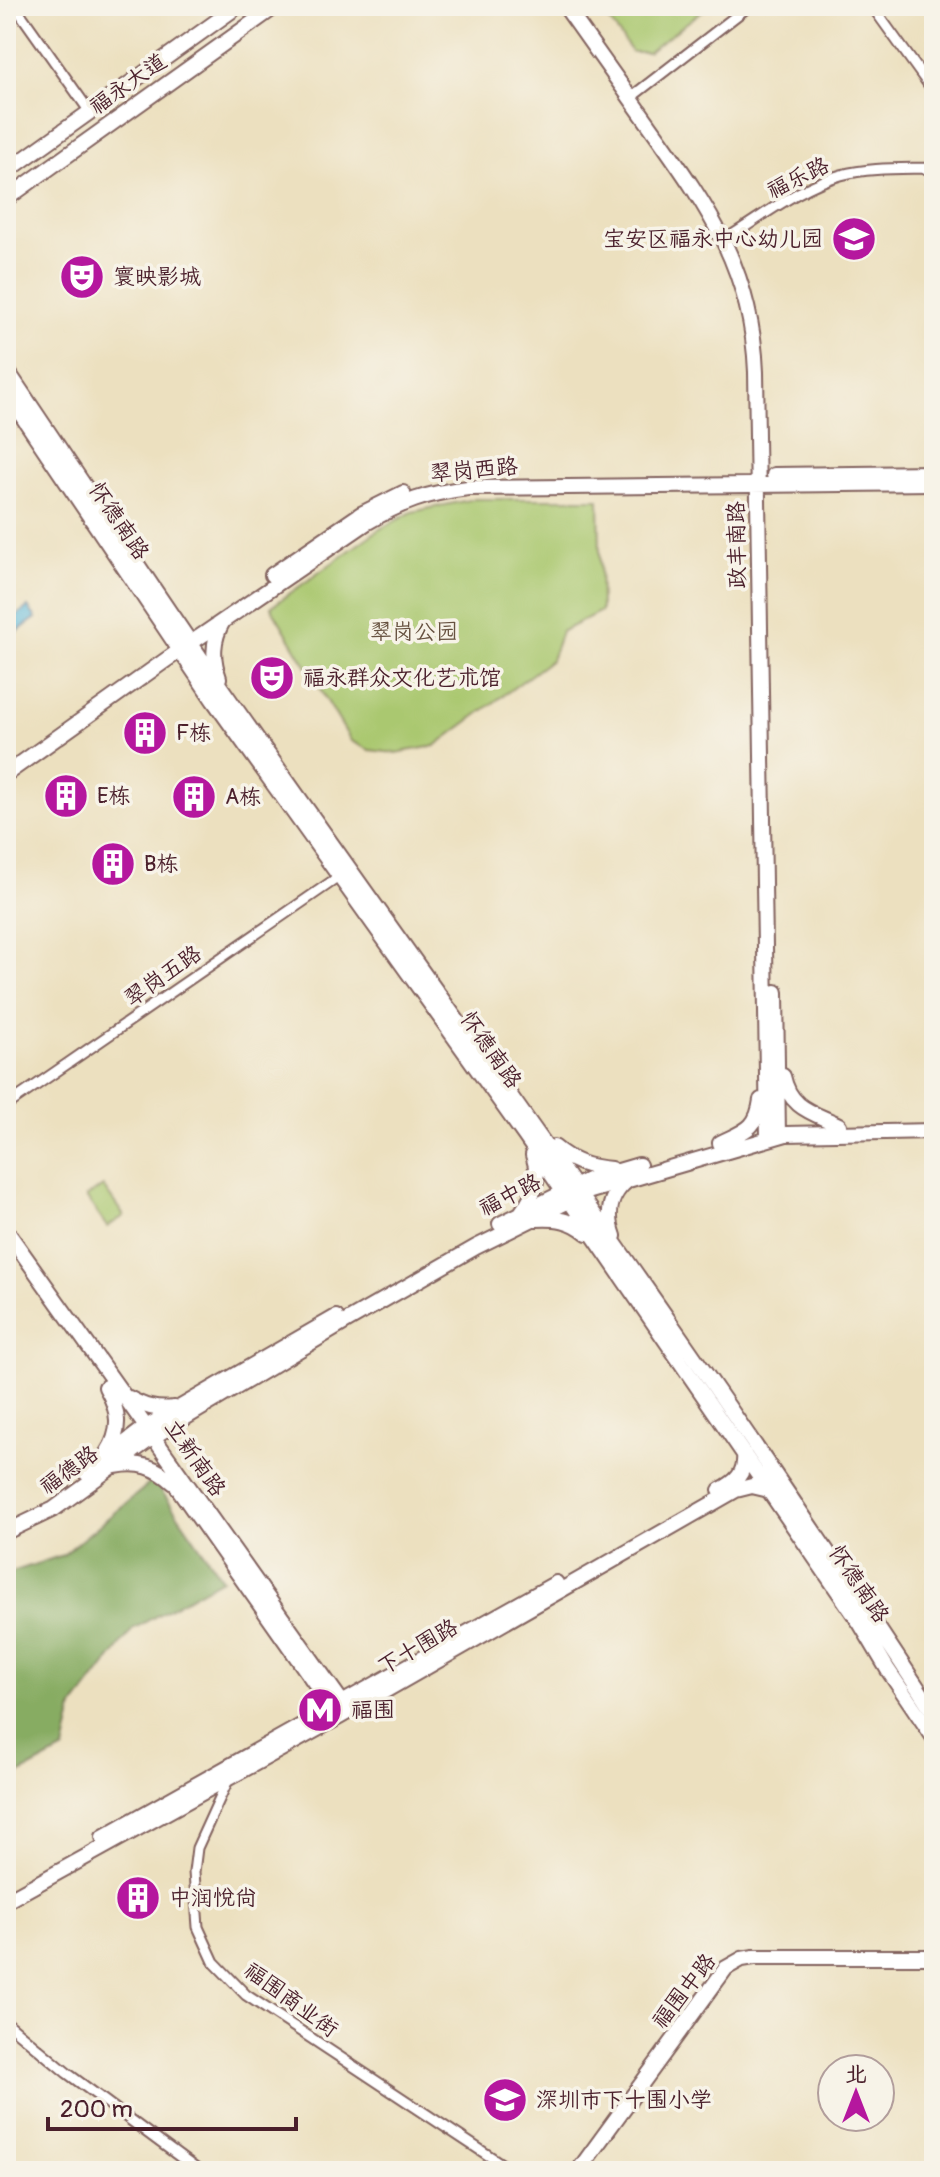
<svg xmlns="http://www.w3.org/2000/svg" width="940" height="2177" viewBox="0 0 940 2177" font-family="Pangolin,'LXGW WenKai TC',sans-serif">
  <style>
    .green { fill: #aac870; stroke: #7a744e; stroke-width: 2 }
    .forest { fill: #87ac62; stroke: #686646; stroke-width: 2 }
    .water { fill: #5cb8da; stroke: #536c82; stroke-width: 2 }
    .lines { fill: none; stroke-linecap: round; stroke-linejoin: round }
    .street-casing { stroke: #83635f; stroke-width: 13 }
    .secondary-casing { stroke: #83635f; stroke-width: 18 }
    .street { stroke: #fff; stroke-width: 9 }
    .secondary { stroke: #fff; stroke-width: 14 }
    .labels { text-anchor: middle; dominant-baseline: central; stroke-width: 7; stroke-linejoin: round; paint-order: stroke }
    .street-label { font-size: 22px; fill: #4a1f2b; stroke: #f7f3e8 }
    .poi-label { font-size: 22px; fill: #4a1f2b; stroke: #f7f3e8; text-anchor: start }
    .park-label { font-size: 22px; fill: #675240; stroke: #f7f3e8 }
  </style>
  <rect width="100%" height="100%" fill="#f7f3e8"/>
  <filter id="ink" filterUnits="userSpaceOnUse"><feTurbulence type="fractalNoise" baseFrequency=".0125" numOctaves="2"/><feDisplacementMap in="SourceGraphic" scale="16" xChannelSelector="R" yChannelSelector="G"/><feConvolveMatrix kernelMatrix="1 2 1 2 8 2 1 2 1" color-interpolation-filters="sRGB"/></filter>
  <filter id="wash" filterUnits="userSpaceOnUse"><feTurbulence type="fractalNoise" baseFrequency=".006" numOctaves="4" result="noise"/><feDisplacementMap in="SourceGraphic" scale="32" xChannelSelector="R" yChannelSelector="G"/><feGaussianBlur stdDeviation="1.8" result="paint"/><feColorMatrix in="noise" values="0 0 0 0 0 0 0 0 0 0 0 0 0 0 0 0 0 1.4 0 .05"/><feComposite in="paint" operator="in"/></filter>
  <g filter="url(#wash)">
    <rect width="100%" height="100%" fill="#ece0bf"/>
    <!-- green -->
    <path class="green" d="M 599,6 L 709,6 L 648,52 L 632,52 Z
      M 474,499 L 599,499 L 601,611 L 561,632 L 551,660 L 435,746 L 395,753 L 369,750 L 351,741 L 271,607 L 378,530 L 412,512 Z
      M 103,1186 L 124,1216 L 107,1227 L 86,1197 Z"/>
    <!-- forest -->
    <path class="forest" d="M 154,1480 L 222,1579 L 133,1629 L 73,1708 L 64,1750 L 6,1781 L 6,1574 L 63,1555 Z"/>
    <!-- water -->
    <path class="water" d="M 28,607 L 36,618 L 11,636 L 6,629 L 6,623 Z"/>
  </g>
  <g filter="url(#ink)">
    <g class="lines">
      <!-- street casing -->
      <g class="street-casing">
        <path id="street" d="M 15,6 L 90,112
          M 872,6 L 934,92
          M 630,98 L 749,6
          M 732,235 C 766,214 801,186 841,175 C 870,167 904,169 934,168
          M 6,1106 L 340,876
          M 228,1780 L 197,1848 L 194,1872 L 198,1927 L 214,1962 L 246,1995 L 512,2171
          M 6,2022 L 67,2073 L 199,2171"/>
      </g>
      <!-- secondary casing -->
      <g class="secondary-casing">
        <path id="secondary" d="M 565,6 C 594,47 624,89 653,130 C 710,210 752,271 756,372 L 768,1138
          M 6,172 L 238,6
          M 6,199 L 276,6
          M 6,369 C 78,476 149,583 222,689 C 461,1029 707,1364 934,1713
          M 6,392 L 214,701 L 525,1136 L 860,1623 L 888,1670 L 934,1738
          M 774,475 L 934,473
          M 272,575 L 361,514 L 403,493
          M 219,678 C 212,658 212,640 223,621
          M 6,774 L 166,660 L 366,523 C 401,502 428,493 468,488 L 934,483
          M 776,992 L 778,1135
          M 783,1076 C 790,1109 812,1112 839,1125
          M 720,1143 C 744,1131 757,1130 761,1100
          M 554,1147 C 572,1162 587,1167 611,1169
          M 521,1213 C 535,1193 541,1178 533,1155
          M 536,1219 C 556,1218 571,1219 587,1233
          M 500,1224 L 588,1180 L 639,1165
          M 6,1230 L 346,1708
          M 614,1236 C 606,1214 609,1195 628,1180
          M 106,1387 C 119,1410 122,1430 107,1453
          M 129,1398 C 145,1407 156,1410 174,1408
          M 116,1466 C 140,1461 156,1467 174,1483
          M 86,1473 L 146,1427 L 336,1317
          M 178,1488 L 336,1713
          M 720,1490 C 736,1482 746,1473 744,1454
          M 6,1532 L 54,1509 L 153,1437 L 347,1321 L 476,1247 L 587,1192 L 786,1134 L 934,1131
          M 103,1837 L 556,1583
          M 6,1901 L 339,1717 L 736,1490 L 752,1486 L 769,1490
          M 578,2171 L 726,1968 L 742,1959 L 754,1957 L 934,1957"/>
      </g>
      <!-- street -->
      <use href="#street" class="street"/>
      <!-- secondary -->
      <use href="#secondary" class="secondary"/>
    </g>
  </g>
  <!-- icons -->
  <defs>
    <g id="school-disc" transform="scale(2.3)"><circle r="9.5" fill="#b5179e" stroke="#f7f3e8"/><path d="M0-5L7-2L0 1L-7-2ZM-4 1L0 2.5L4 1V4Q0 6-4 4Z" fill="#fff"/></g>
    <g id="theatre-disc" transform="scale(2.3)"><circle r="9.5" fill="#b5179e" stroke="#f7f3e8"/><path d="M-5-5.5Q0-4 5-5.5V0Q5 5 0 6Q-5 5-5 0ZM-3.3-2.5H-1v1.5H-3.3ZM1-2.5H3.3v1.5H1ZM-2.8 1Q0 5.5 2.8 1Z" fill="#fff"/></g>
    <g id="building-disc" transform="scale(2.3)"><circle r="9.5" fill="#b5179e" stroke="#f7f3e8"/><path d="M-4-6H4V6H1V3H-1V6H-4ZM-2.5-4.3h1.7v1.8h-1.7ZM.8-4.3h1.7v1.8H.8ZM-2.5-1h1.7V.8h-1.7ZM.8-1h1.7V.8H.8Z" fill="#fff"/></g>
    <g id="metro-disc" transform="scale(2.3)"><circle r="9.5" fill="#b5179e" stroke="#f7f3e8"/><path d="M-5.5 5V-5H-3L0 0L3-5H5.5V5H3V-.5L0 4L-3-.5V5Z" fill="#fff"/></g>
  </defs>
  <g fill-rule="evenodd">
    <use href="#school-disc" x="854" y="239"/>
    <use href="#theatre-disc" x="82" y="277"/>
    <use href="#theatre-disc" x="272" y="678"/>
    <use href="#building-disc" x="145" y="733"/>
    <use href="#building-disc" x="66" y="796"/>
    <use href="#building-disc" x="194" y="797"/>
    <use href="#building-disc" x="113" y="864"/>
    <use href="#metro-disc" x="320" y="1710"/>
    <use href="#building-disc" x="138" y="1898"/>
    <use href="#school-disc" x="505" y="2100"/>
  </g>
  <g class="labels">
    <!-- street labels -->
    <g class="street-label">
      <text transform="translate(128 84) rotate(-35)">福永大道</text>
      <text transform="translate(798 178) rotate(-26)">福乐路</text>
      <text transform="translate(474 470) rotate(-5)">翠岗西路</text>
      <text transform="translate(119 521) rotate(56)">怀德南路</text>
      <text transform="translate(737 545) rotate(-91)">政丰南路</text>
      <text transform="translate(163 976) rotate(-35)">翠岗五路</text>
      <text transform="translate(491 1050) rotate(55)">怀德南路</text>
      <text transform="translate(510 1195) rotate(-27)">福中路</text>
      <text transform="translate(195 1458) rotate(55)">立新南路</text>
      <text transform="translate(69 1470) rotate(-36)">福德路</text>
      <text transform="translate(859 1584) rotate(56)">怀德南路</text>
      <text transform="translate(418 1647) rotate(-30)">下十围路</text>
      <text transform="translate(684 1991) rotate(-52)">福围中路</text>
      <text transform="translate(291 2000) rotate(36)">福围商业街</text>
    </g>
    <!-- poi labels -->
    <g class="poi-label">
      <text x="823" y="239" text-anchor="end">宝安区福永中心幼儿园</text>
      <text x="113" y="277">寰映影城</text>
      <text x="303" y="678">福永群众文化艺术馆</text>
      <text x="176" y="733">F栋</text>
      <text x="97" y="796">E栋</text>
      <text x="225" y="797">A栋</text>
      <text x="144" y="864">B栋</text>
      <text x="351" y="1710">福围</text>
      <text x="169" y="1898">中润悦尚</text>
      <text x="536" y="2100">深圳市下十围小学</text>
    </g>
    <!-- park labels -->
    <g class="park-label">
      <text x="414" y="632">翠岗公园</text>
    </g>
  </g>
  <!-- margin -->
  <rect width="940" height="2177" fill="none" stroke="#f7f3e8" stroke-width="32"/>
  <!-- north arrow -->
  <g transform="translate(856 2093)"><circle r="38" fill="#f7f3e8" stroke="#b29e9c" stroke-width="2"/>
  <path d="M0-6L14 30L0 20L-14 30Z" fill="#b5179e"/>
  <text y="-12" font-size="22" font-weight="bold" text-anchor="middle" fill="#4a1f2b">北</text>
  </g>
  <!-- scale -->
  <path d="M48 2117v12h248v-12" fill="none" stroke="#4a1f2b" stroke-width="4"/>
  <text x="60" y="2117" font-size="24" fill="#4a1f2b" stroke="#f7f3e8" stroke-width="6" paint-order="stroke">200 m</text>
</svg>
